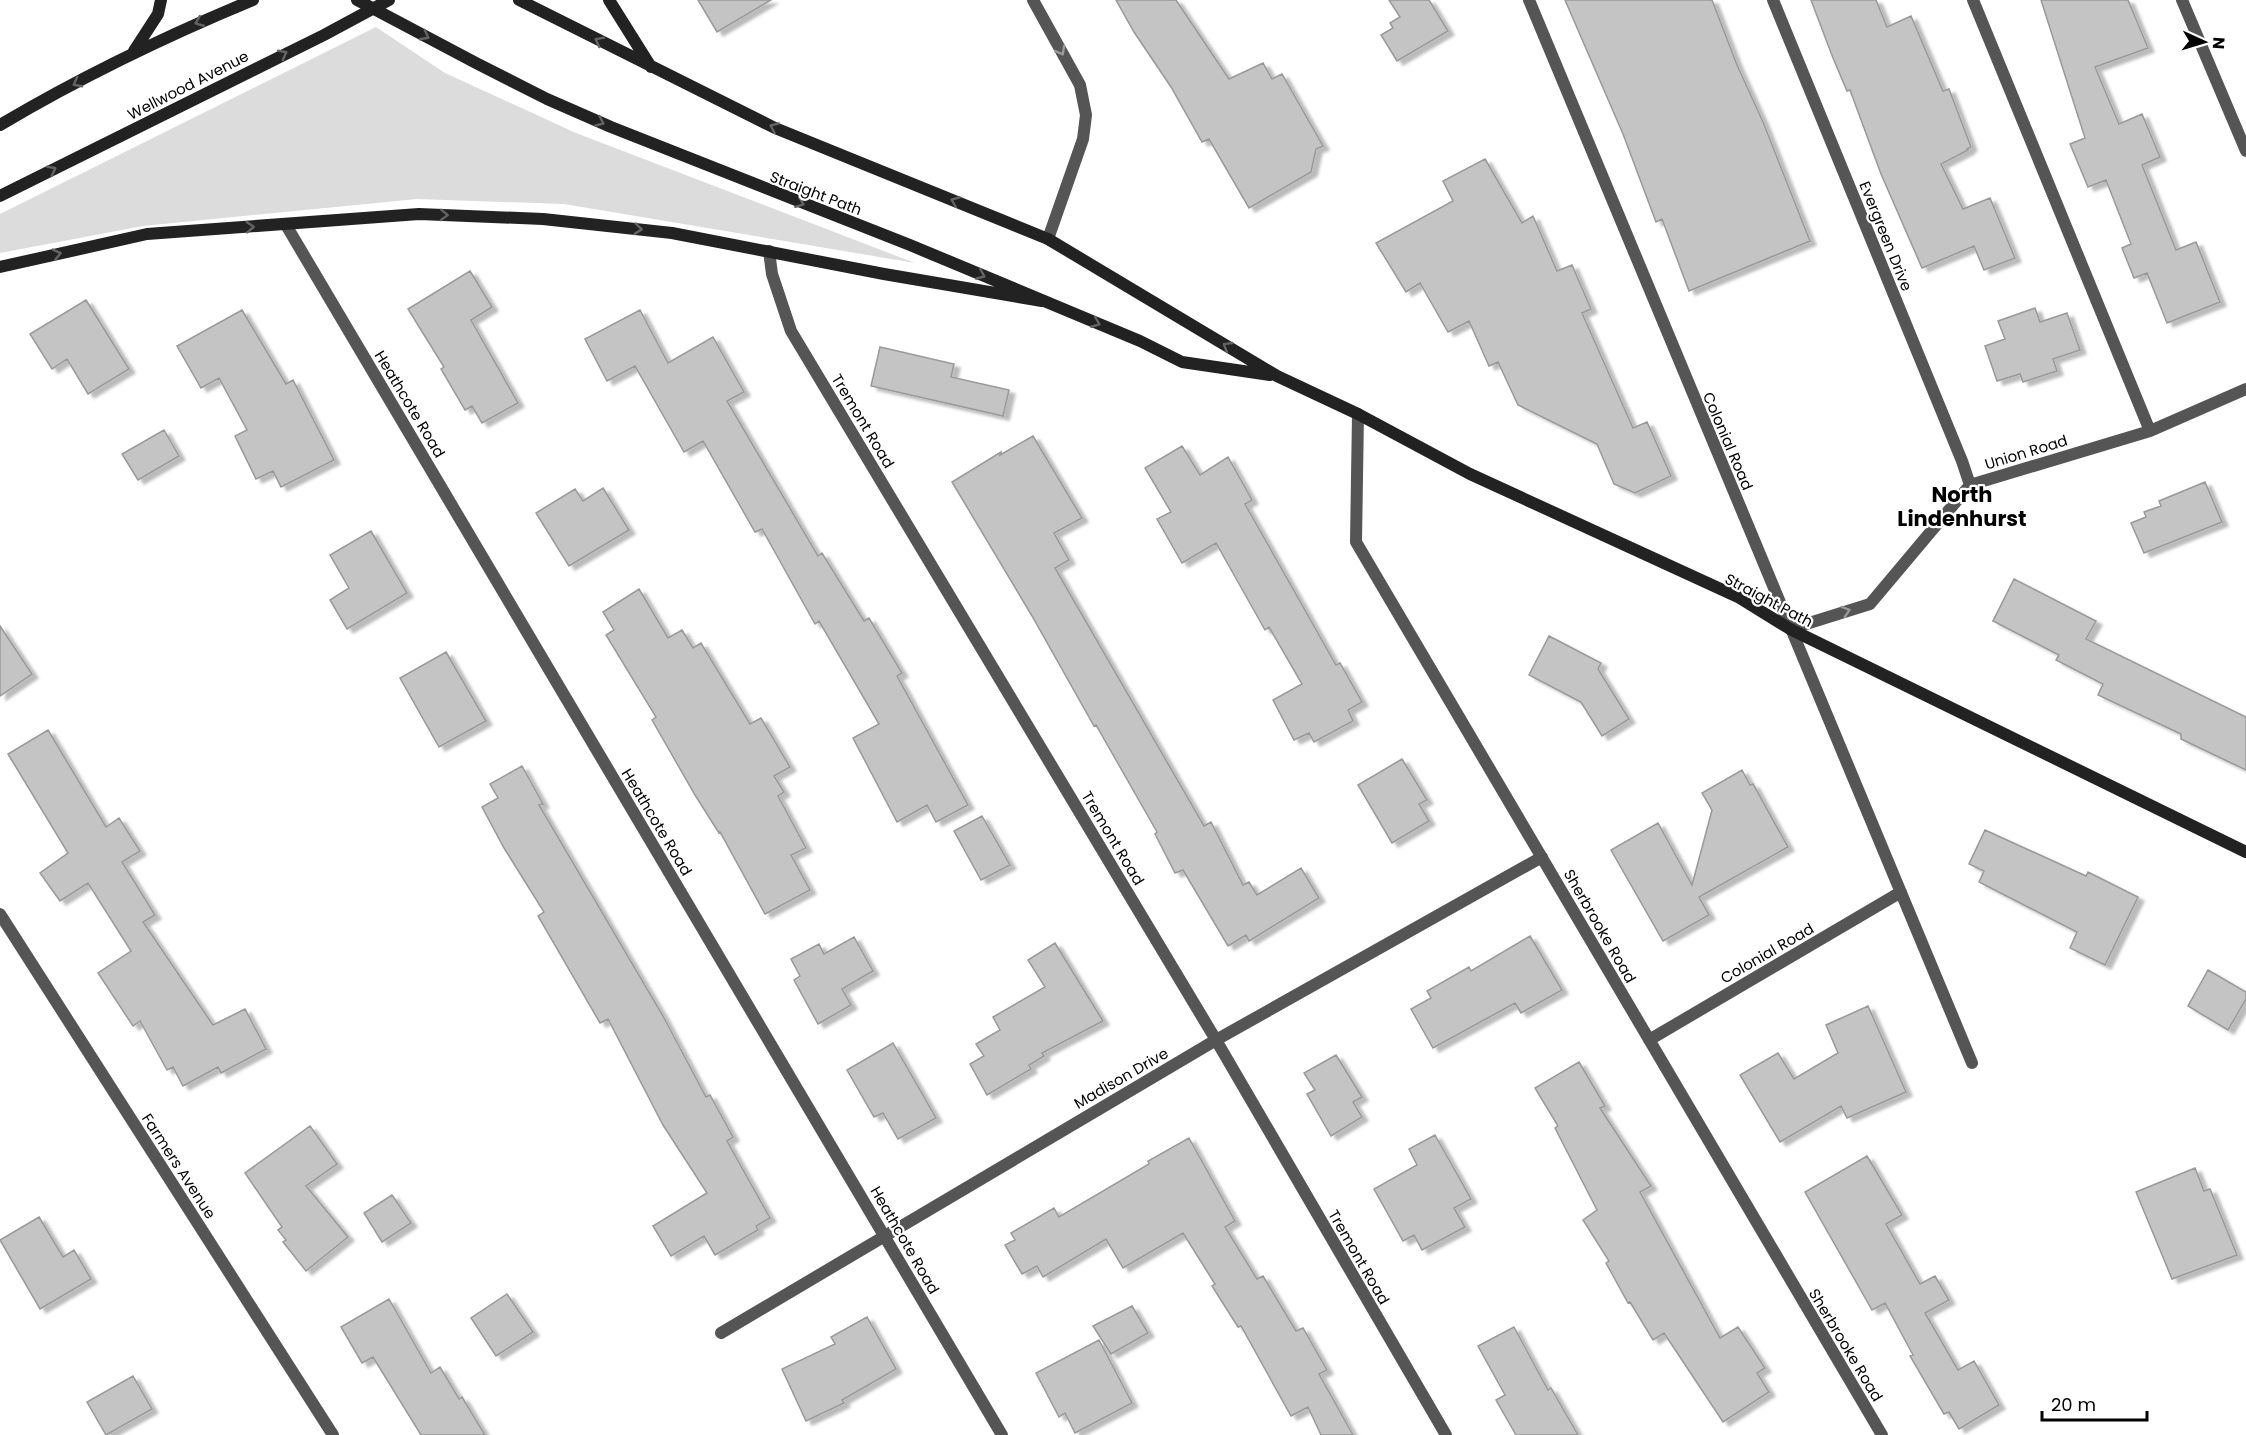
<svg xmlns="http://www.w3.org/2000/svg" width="2246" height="1435" viewBox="0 0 2246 1435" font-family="Poppins,sans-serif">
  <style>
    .green { fill: #dcdcdc }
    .building { fill: #c4c4c4; stroke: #999; stroke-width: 1.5; filter: url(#shadow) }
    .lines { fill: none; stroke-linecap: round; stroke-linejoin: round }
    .street { stroke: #555; stroke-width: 12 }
    .secondary { stroke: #222; stroke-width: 12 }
    .oneway { stroke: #646464 }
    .oneway2 { stroke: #999 }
    .labels { text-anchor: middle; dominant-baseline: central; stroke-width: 4.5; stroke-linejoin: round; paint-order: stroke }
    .street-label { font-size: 15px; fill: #000; stroke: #fff }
    .district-label { font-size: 21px; font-weight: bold; fill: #000; stroke: #fff }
  </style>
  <defs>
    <filter id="shadow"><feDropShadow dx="6" dy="4" stdDeviation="1.5" flood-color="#0004"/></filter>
  </defs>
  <rect width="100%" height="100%" fill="#fff"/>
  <!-- green -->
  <path class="green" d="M 376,27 L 445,73 L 576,133 L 915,263 L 564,204 L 417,199 L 143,226 L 0,253 L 0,214 Z"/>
  <!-- building -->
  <path class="building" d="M 698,0 L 771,0 L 717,32 Z
    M 1116,0 L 1176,0 L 1229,79 L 1263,63 L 1272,79 L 1282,74 L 1323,146 L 1316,149 L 1311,172 L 1249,208 L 1209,139 L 1202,142 L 1171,87 L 1134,32 Z
    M 1389,0 L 1429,0 L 1448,31 L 1397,61 L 1381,35 L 1393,28 L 1390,23 L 1400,17 Z
    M 1565,0 L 1712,0 L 1737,65 L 1763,122 L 1810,241 L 1689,291 L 1662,219 L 1656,222 L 1623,134 Z
    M 1811,0 L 1876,0 L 1887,27 L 1911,16 L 1943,91 L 1949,89 L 1971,147 L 1967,149 L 1968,150 L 1941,164 L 1963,209 L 1990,198 L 2015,258 L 1984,270 L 1974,246 L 1922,268 L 1881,174 L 1850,90 L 1847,91 L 1833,58 Z
    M 2041,0 L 2128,0 L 2148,48 L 2095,67 L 2119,124 L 2142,114 L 2160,157 L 2142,165 L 2176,250 L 2196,242 L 2220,302 L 2167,323 L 2147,273 L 2134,278 L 2122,248 L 2131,244 L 2106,180 L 2088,187 L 2070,144 L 2085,138 Z
    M 1485,159 L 1522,223 L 1533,216 L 1557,271 L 1572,265 L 1591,309 L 1582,313 L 1633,428 L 1647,422 L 1671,476 L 1635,493 L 1614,484 L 1597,444 L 1518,405 L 1498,362 L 1489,366 L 1469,321 L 1448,332 L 1420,283 L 1406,292 L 1376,243 L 1453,201 L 1443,181 Z
    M 470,271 L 492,307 L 471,320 L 518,403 L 482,423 L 472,406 L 465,410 L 441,369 L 444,367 L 408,309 Z
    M 86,300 L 129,369 L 88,394 L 67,359 L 52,369 L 30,334 Z
    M 2035,308 L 2040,322 L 2067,313 L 2080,350 L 2053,359 L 2057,371 L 2023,382 L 2020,374 L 1997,381 L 1985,346 L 2005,339 L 1998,321 Z
    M 242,310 L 286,384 L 293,380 L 334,460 L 281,487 L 273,471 L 256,479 L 235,436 L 247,430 L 219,378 L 201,388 L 177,346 Z
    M 640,310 L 668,363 L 713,337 L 744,392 L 727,401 L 818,556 L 822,553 L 864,621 L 869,618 L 902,673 L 897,676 L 968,805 L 936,822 L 927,805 L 897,822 L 853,738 L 879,724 L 819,621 L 815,624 L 762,529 L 755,532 L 703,441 L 684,452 L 635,366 L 607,381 L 585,339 Z
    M 880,347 L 954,364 L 951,377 L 1009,390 L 1003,416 L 871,386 Z
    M 164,430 L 179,456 L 138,480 L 122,454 Z
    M 1033,436 L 1082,518 L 1054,533 L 1069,560 L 1055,568 L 1204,826 L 1211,822 L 1243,885 L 1249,882 L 1257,895 L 1301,868 L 1319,898 L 1249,941 L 1246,935 L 1228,946 L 1183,870 L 1175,873 L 1155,834 L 1157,832 L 1096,725 L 1094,726 L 1032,616 L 952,482 L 1001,452 L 1000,455 Z
    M 1182,446 L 1200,475 L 1228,457 L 1252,500 L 1245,504 L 1336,665 L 1340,663 L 1362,702 L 1348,710 L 1353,721 L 1314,742 L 1309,733 L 1294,740 L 1273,700 L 1302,684 L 1269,627 L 1265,630 L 1216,543 L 1182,563 L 1157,519 L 1171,512 L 1145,468 Z
    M 2205,482 L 2222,522 L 2144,553 L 2131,523 L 2146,517 L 2144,512 L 2161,506 L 2159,501 Z
    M 603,488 L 629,530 L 569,566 L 536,513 L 575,489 L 583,501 Z
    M 371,531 L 407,593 L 347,629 L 330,600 L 349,588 L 330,555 Z
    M 2014,579 L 2096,621 L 2086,639 L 2246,717 L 2246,770 L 2181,739 L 2181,734 L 2098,695 L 2103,684 L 2056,660 L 2059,655 L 1993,621 Z
    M 639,589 L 668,638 L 682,630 L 693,648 L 701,643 L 750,724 L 761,718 L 790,767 L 774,776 L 784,792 L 778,796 L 806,848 L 791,855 L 810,890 L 765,914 L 720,832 L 719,833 L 695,795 L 652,720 L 656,717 L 606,635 L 614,630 L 603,612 Z
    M 0,626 L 32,674 L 0,696 Z
    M 1549,636 L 1601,663 L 1598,669 L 1629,719 L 1602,736 L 1581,702 L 1529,675 Z
    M 446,652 L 486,721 L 439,747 L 400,678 Z
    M 48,730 L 106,827 L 119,818 L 140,851 L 122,862 L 155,915 L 143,922 L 213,1025 L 245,1009 L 266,1049 L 221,1073 L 218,1067 L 183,1086 L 173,1067 L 167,1070 L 140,1021 L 133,1026 L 98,973 L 131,951 L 88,883 L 60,901 L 40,873 L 68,853 L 8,754 Z
    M 1402,759 L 1427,800 L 1419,804 L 1429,821 L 1392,843 L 1358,785 Z
    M 522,766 L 543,804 L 539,805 L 663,1016 L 706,1097 L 710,1095 L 733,1137 L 727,1141 L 770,1218 L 756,1226 L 758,1230 L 715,1255 L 704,1236 L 671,1256 L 653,1226 L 707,1193 L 663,1125 L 608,1019 L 600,1023 L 538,916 L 544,912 L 504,848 L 482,807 L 498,798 L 490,784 Z
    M 1742,770 L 1750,785 L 1753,784 L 1788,847 L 1699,897 L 1709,915 L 1663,941 L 1611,850 L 1658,823 L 1692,885 L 1712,810 L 1702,793 Z
    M 982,816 L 1010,865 L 981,880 L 954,831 Z
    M 1985,830 L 2086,876 L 2088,872 L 2138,897 L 2105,965 L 2070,948 L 2077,932 L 1979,882 L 1984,871 L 1969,864 Z
    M 1530,936 L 1562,990 L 1521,1013 L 1515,1003 L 1433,1048 L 1411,1009 L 1431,998 L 1427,991 L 1469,967 L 1471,971 Z
    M 854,937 L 873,971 L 842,989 L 851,1005 L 818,1024 L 794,980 L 800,976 L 791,959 L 819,944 L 824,954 Z
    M 1055,943 L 1103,1021 L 1042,1053 L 1044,1056 L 1029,1065 L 1031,1069 L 987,1095 L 970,1064 L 984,1056 L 976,1044 L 1000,1030 L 993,1017 L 1045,987 L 1028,960 Z
    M 2208,970 L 2246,992 L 2246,999 L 2228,1030 L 2188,1006 Z
    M 1868,1006 L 1906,1092 L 1847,1118 L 1841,1106 L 1780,1142 L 1740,1075 L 1778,1053 L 1794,1079 L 1838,1053 L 1826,1025 Z
    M 893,1043 L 936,1118 L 898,1139 L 883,1113 L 874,1117 L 847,1070 Z
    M 1336,1055 L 1362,1097 L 1353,1102 L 1362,1117 L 1331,1136 L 1307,1094 L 1315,1090 L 1304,1073 Z
    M 1579,1062 L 1605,1106 L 1600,1108 L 1651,1186 L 1640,1192 L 1720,1338 L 1738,1327 L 1765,1368 L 1757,1373 L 1769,1392 L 1723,1422 L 1664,1333 L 1653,1340 L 1630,1302 L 1628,1303 L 1606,1263 L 1609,1261 L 1583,1220 L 1597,1210 L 1555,1128 L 1558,1126 L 1535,1088 Z
    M 310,1126 L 337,1164 L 306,1186 L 348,1237 L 306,1271 L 283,1242 L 286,1240 L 278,1230 L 282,1227 L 245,1173 Z
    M 1435,1135 L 1471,1199 L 1454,1208 L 1465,1227 L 1422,1250 L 1414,1235 L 1403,1241 L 1374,1189 L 1417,1165 L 1409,1149 Z
    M 1189,1138 L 1235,1221 L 1225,1227 L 1257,1279 L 1263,1276 L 1296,1331 L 1303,1328 L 1327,1370 L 1319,1374 L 1353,1435 L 1321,1435 L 1308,1407 L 1291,1416 L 1241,1326 L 1238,1327 L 1212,1286 L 1215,1284 L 1183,1233 L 1123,1268 L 1106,1239 L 1043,1277 L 1037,1266 L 1022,1274 L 1005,1245 L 1015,1240 L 1011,1233 L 1054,1208 L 1059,1217 L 1149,1164 L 1148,1161 Z
    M 1867,1156 L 1902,1215 L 1886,1224 L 1920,1284 L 1935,1276 L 1949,1300 L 1925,1313 L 1958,1370 L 1974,1361 L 1999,1405 L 1959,1429 L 1949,1412 L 1944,1414 L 1910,1356 L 1913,1355 L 1885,1303 L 1872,1310 L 1805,1192 Z
    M 2195,1168 L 2204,1191 L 2210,1189 L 2237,1255 L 2172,1279 L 2136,1192 Z
    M 392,1195 L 411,1223 L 382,1242 L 364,1213 Z
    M 39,1217 L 63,1257 L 74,1250 L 91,1279 L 40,1309 L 0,1240 Z
    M 507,1294 L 533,1332 L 496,1356 L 471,1318 Z
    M 389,1299 L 431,1373 L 440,1367 L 459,1399 L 462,1397 L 485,1435 L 421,1435 L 373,1357 L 362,1363 L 341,1327 Z
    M 1132,1306 L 1148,1333 L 1111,1354 L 1093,1326 Z
    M 867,1317 L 896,1369 L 842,1400 L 844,1403 L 806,1421 L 782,1369 L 835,1344 L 831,1337 Z
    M 1514,1327 L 1548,1390 L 1551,1388 L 1578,1435 L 1516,1435 L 1496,1400 L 1505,1395 L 1478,1346 Z
    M 1099,1340 L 1132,1403 L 1075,1433 L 1065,1413 L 1059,1417 L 1036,1373 Z
    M 133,1376 L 152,1409 L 106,1435 L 87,1402 Z"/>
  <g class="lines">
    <!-- street -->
    <path class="street" d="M 1033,0 L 1080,85 L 1086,115 L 1083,139 L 1048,239
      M 1529,0 L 1972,1063
      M 1773,0 L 1962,461 L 1970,485
      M 1973,0 L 2150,431
      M 2182,0 L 2246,151
      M 286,225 L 1002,1435
      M 769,251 L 772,274 L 791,331 L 1216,1040 L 1446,1435
      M 1358,414 L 1356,542 L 1882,1435
      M 1790,629 L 1870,604 L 1970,485 L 2150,431 L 2246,389
      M 0,914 L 333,1435
      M 1649,1040 L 1901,892
      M 721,1333 L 1216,1040 L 1542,857"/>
    <!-- secondary -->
    <path class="secondary" d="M 357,0 L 476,63 L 547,99 L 611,127 L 910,245 L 1140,341 L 1182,362 L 1270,375
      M 519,0 L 775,128 L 1048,239 L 1277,376 L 1358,414 L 1470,474 L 1738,597 L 1790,629 L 2246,852
      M 609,0 L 651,67
      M 134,51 L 158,14 L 161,0
      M 0,125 C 81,77 166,36 253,0
      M 0,196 L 324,35 L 389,0
      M 0,267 L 147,234 L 419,214 L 543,219 L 672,233 L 884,274 L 1042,301"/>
  </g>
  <!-- one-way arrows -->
  <defs><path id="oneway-chevron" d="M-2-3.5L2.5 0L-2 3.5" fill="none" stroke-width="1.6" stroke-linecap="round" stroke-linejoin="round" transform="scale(1.5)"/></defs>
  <g class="oneway">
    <use href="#oneway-chevron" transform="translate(199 22) rotate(158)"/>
    <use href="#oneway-chevron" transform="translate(425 36) rotate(28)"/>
    <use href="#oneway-chevron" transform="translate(599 41) rotate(-153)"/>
    <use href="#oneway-chevron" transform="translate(283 54) rotate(-27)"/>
    <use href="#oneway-chevron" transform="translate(77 83) rotate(152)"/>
    <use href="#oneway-chevron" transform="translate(600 122) rotate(24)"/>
    <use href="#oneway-chevron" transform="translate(774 127) rotate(-156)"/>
    <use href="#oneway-chevron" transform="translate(52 170) rotate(-27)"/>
    <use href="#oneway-chevron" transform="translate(955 201) rotate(-158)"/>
    <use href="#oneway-chevron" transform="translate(800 203) rotate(21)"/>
    <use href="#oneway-chevron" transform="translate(444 215) rotate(2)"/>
    <use href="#oneway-chevron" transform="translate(250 227) rotate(-4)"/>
    <use href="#oneway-chevron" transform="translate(638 229) rotate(6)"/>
    <use href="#oneway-chevron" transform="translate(57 254) rotate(-13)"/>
    <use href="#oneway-chevron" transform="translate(981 275) rotate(23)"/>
    <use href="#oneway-chevron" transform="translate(1096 323) rotate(22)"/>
    <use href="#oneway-chevron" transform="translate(1227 346) rotate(-149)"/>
  </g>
  <g class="oneway2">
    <use href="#oneway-chevron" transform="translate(1061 51) rotate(61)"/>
    <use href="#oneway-chevron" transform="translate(1846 611) rotate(-18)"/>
  </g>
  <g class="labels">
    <!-- street labels -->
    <g class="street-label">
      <text transform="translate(188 85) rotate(-27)">Wellwood Avenue</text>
      <text transform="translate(816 193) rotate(21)">Straight Path</text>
      <text transform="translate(1886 236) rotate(68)">Evergreen Drive</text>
      <text transform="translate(410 404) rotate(59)">Heathcote Road</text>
      <text transform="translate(863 421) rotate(59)">Tremont Road</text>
      <text transform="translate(1728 441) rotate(67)">Colonial Road</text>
      <text transform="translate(2026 452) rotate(-17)">Union Road</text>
      <text transform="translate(1769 600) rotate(28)">Straight Path</text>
      <text transform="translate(657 822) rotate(59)">Heathcote Road</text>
      <text transform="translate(1113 838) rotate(59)">Tremont Road</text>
      <text transform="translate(1600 926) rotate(60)">Sherbrooke Road</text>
      <text transform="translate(1767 953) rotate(-30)">Colonial Road</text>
      <text transform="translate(1121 1078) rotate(-30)">Madison Drive</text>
      <text transform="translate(179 1166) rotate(57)">Farmers Avenue</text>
      <text transform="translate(905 1240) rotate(60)">Heathcote Road</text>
      <text transform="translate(1359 1257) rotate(60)">Tremont Road</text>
      <text transform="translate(1846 1345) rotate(59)">Sherbrooke Road</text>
    </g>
    <!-- district labels -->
    <g class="district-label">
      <text x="1962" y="494">North<tspan x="1962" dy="24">Lindenhurst</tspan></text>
    </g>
  </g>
  <!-- north arrow -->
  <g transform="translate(2204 42) rotate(94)" stroke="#ffffff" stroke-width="4.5" paint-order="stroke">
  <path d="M0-4.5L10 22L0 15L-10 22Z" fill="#000000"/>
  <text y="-9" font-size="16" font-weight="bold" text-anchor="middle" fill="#000000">N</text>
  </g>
  <!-- scale -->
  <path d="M2042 1411v9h105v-9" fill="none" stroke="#000000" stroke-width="3"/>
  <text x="2051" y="1411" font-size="18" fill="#000000" stroke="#ffffff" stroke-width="4.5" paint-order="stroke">20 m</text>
</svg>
